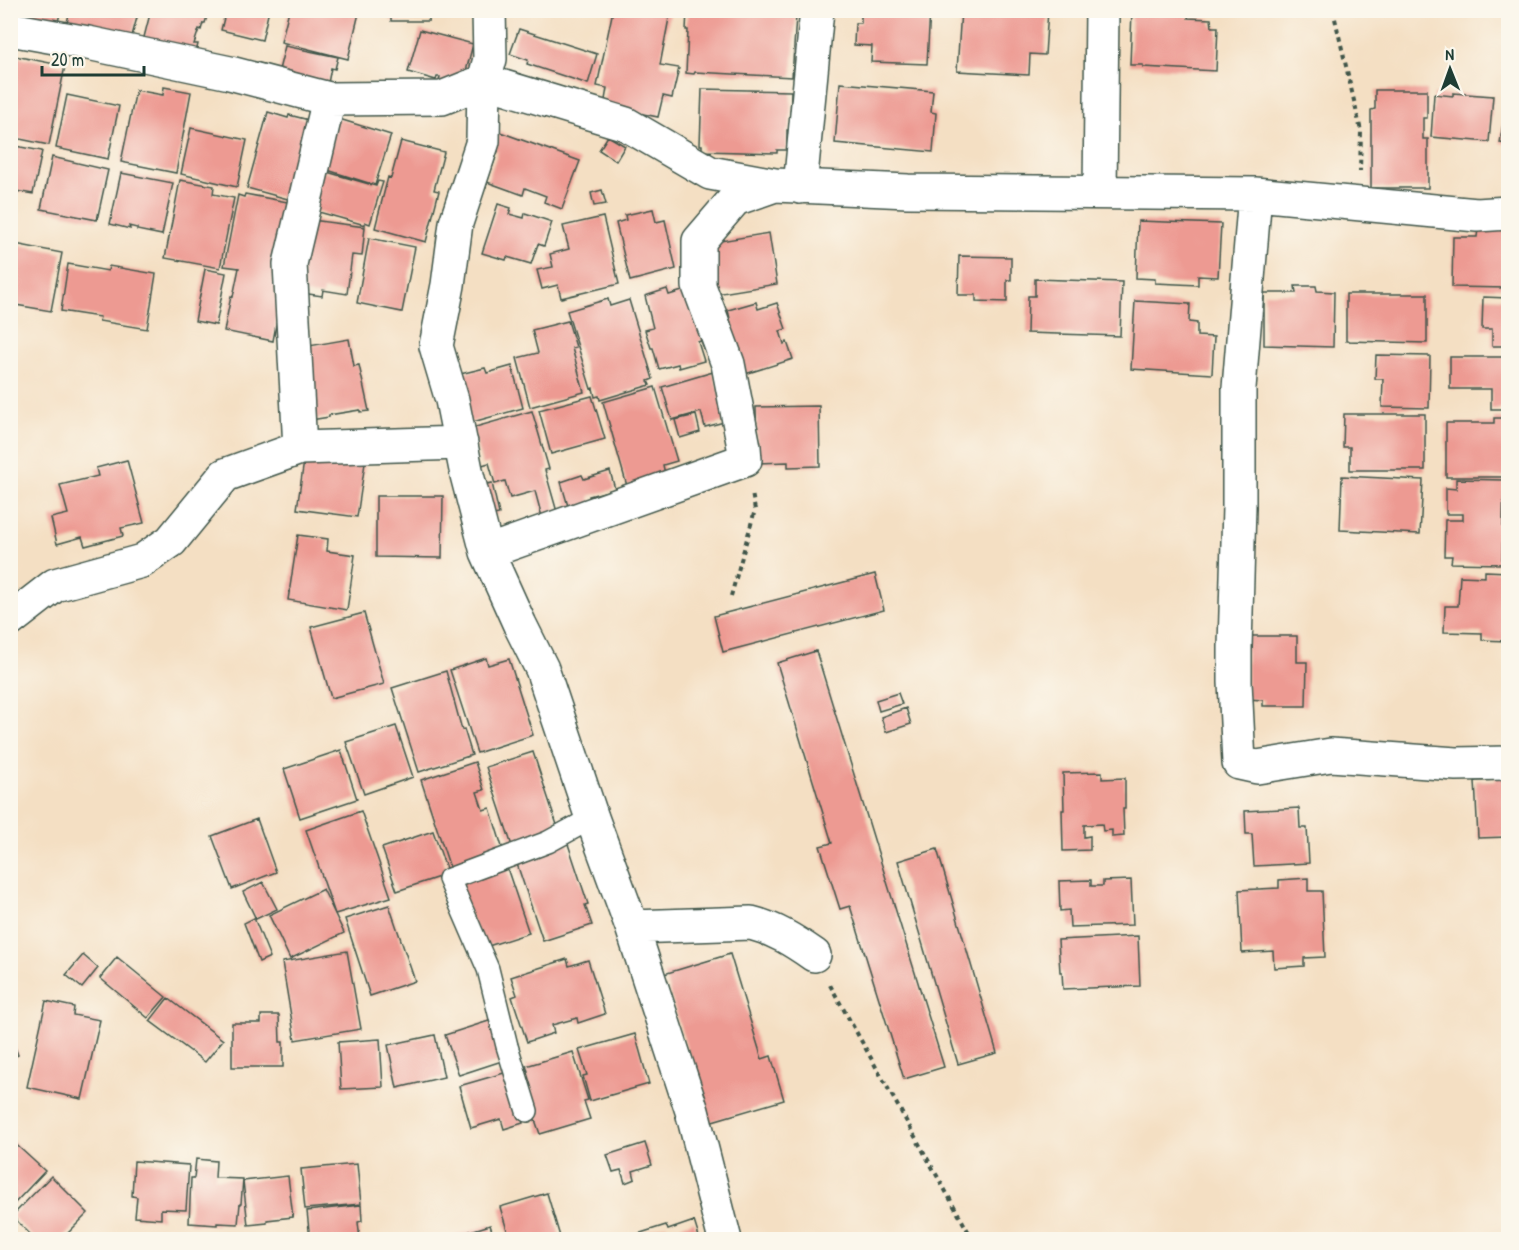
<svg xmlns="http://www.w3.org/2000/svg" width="1519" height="1250" viewBox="0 0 1519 1250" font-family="'Patrick Hand',sans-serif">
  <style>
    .building { fill: #ed9a92 }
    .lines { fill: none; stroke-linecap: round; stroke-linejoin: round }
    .lane-casing { stroke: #3f5549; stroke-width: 24 }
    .street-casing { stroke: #3f5549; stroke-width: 36 }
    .path { stroke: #3f5549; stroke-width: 4; stroke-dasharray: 4.5 4.5; stroke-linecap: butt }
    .lane { stroke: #fff; stroke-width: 21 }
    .street { stroke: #fff; stroke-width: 33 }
  </style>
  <rect width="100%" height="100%" fill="#fbf7ec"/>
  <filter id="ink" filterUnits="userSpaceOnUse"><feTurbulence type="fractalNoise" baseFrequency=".0167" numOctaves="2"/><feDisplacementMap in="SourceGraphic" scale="12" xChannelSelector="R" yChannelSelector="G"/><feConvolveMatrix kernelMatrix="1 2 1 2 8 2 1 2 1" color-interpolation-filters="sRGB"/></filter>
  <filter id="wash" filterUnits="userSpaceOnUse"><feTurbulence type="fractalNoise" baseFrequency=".008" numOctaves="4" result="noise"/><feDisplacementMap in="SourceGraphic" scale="24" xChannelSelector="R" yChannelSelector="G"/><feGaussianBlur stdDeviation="1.35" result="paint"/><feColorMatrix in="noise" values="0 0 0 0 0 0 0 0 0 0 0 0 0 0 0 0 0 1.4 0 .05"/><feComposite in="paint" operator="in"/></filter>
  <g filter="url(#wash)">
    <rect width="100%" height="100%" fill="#f4dfc3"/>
    <g id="blocks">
      <!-- building -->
      <path class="building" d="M 10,10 L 61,10 L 56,29 L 10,17 Z
        M 70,10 L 139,10 L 129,47 L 65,31 Z
        M 151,10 L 209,10 L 205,23 L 203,23 L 201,30 L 199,29 L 194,44 L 198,44 L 195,57 L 141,49 Z
        M 226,10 L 269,10 L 262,40 L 221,30 Z
        M 289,10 L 354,10 L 354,12 L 359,13 L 348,59 L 281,42 Z
        M 391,10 L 429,10 L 429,21 L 391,21 Z
        M 613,10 L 656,10 L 670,13 L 660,65 L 679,68 L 672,98 L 663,96 L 658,117 L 604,106 L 607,88 L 597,86 Z
        M 861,10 L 930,10 L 927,64 L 871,62 L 872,46 L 854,45 L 855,23 L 861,23 Z
        M 961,10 L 1048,10 L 1045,55 L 1030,54 L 1029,75 L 957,71 Z
        M 1132,10 L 1189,12 L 1188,18 L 1211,19 L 1212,27 L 1218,27 L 1216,71 L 1143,67 L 1143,65 L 1130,65 Z
        M 687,11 L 796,16 L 792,77 L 695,72 L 694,74 L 686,73 L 688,30 L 686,30 Z
        M 519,29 L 597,54 L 588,84 L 527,64 L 528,60 L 510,54 Z
        M 420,30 L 473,44 L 463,83 L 437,90 L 440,77 L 437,77 L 436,80 L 408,72 Z
        M 285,46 L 338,57 L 335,69 L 331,68 L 327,88 L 277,78 Z
        M 10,55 L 65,66 L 49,145 L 10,137 Z
        M 840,83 L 933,91 L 931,112 L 936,113 L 933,152 L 835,143 Z
        M 164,87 L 191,92 L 176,173 L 121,162 L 136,90 L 163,95 Z
        M 702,89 L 791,91 L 790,130 L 787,130 L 787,150 L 777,150 L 777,153 L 702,151 L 702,145 L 700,145 Z
        M 1375,90 L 1427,90 L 1427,118 L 1423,118 L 1423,139 L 1428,139 L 1428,188 L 1371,188 L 1371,110 L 1375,109 Z
        M 1453,93 L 1493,96 L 1489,142 L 1431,137 L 1434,94 L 1453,96 Z
        M 67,95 L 119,106 L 108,159 L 56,148 Z
        M 1507,97 L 1508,98 L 1508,144 L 1500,143 Z
        M 268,112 L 288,118 L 289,115 L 321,123 L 299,202 L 247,188 Z
        M 336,118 L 391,135 L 375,185 L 321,168 Z
        M 191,128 L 247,140 L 237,187 L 181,174 Z
        M 500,132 L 580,161 L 562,209 L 544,202 L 546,196 L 525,188 L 523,195 L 487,182 L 498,151 L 493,150 Z
        M 608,136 L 625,146 L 616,161 L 599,150 Z
        M 401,141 L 444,152 L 434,190 L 439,191 L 426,242 L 375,228 L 388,177 L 391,178 Z
        M 10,145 L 42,151 L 33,194 L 10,190 Z
        M 52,157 L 108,170 L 97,220 L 41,209 Z
        M 320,170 L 376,186 L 378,181 L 383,182 L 370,224 L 365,222 L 365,225 L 308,209 Z
        M 121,173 L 173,183 L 162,235 L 137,230 L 137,228 L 129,226 L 130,229 L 110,224 Z
        M 180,180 L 214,186 L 213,194 L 234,198 L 220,268 L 165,258 Z
        M 602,190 L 606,204 L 594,206 L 591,193 Z
        M 245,194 L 293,203 L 285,276 L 273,341 L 224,331 L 231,296 L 233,297 L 239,268 L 224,266 L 238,195 L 244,197 Z
        M 498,204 L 511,208 L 509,214 L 524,218 L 525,213 L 552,222 L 544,246 L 538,244 L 531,264 L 507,257 L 506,260 L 482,253 Z
        M 653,209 L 656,222 L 665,220 L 676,269 L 630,281 L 616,223 L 626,220 L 625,215 Z
        M 603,217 L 619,284 L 561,298 L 558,285 L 542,289 L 537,270 L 553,267 L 550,254 L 569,249 L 563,226 Z
        M 304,219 L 365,227 L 362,256 L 352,255 L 347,294 L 323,290 L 322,296 L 295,292 Z
        M 1138,221 L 1221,224 L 1218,277 L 1198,276 L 1198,285 L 1155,283 L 1155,279 L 1136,278 Z
        M 1478,229 L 1508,230 L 1508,288 L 1452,287 L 1453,237 L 1477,237 Z
        M 769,233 L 777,284 L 716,294 L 708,243 Z
        M 369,238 L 415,247 L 402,312 L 357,303 Z
        M 10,243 L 62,253 L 51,311 L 10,304 Z
        M 959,256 L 1011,257 L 1011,280 L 1007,280 L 1007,302 L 976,301 L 976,295 L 958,295 Z
        M 68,264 L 108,271 L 109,266 L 156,274 L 147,329 L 99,321 L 100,317 L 61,311 Z
        M 205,269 L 226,273 L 216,325 L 195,321 Z
        M 1035,279 L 1122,282 L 1120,336 L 1027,333 L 1028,296 L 1035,296 Z
        M 1295,286 L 1316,286 L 1317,291 L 1334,292 L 1333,347 L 1264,345 L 1264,293 L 1296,293 Z
        M 667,289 L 669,295 L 689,289 L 703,340 L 698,342 L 704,361 L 679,368 L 678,364 L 659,369 L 653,348 L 651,348 L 645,330 L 653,328 L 645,296 Z
        M 1346,294 L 1427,294 L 1427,343 L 1346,341 Z
        M 1483,297 L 1508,298 L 1508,346 L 1492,346 L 1492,329 L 1482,329 Z
        M 608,299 L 610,306 L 629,300 L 653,379 L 648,381 L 650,385 L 600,400 L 599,396 L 595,397 L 593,388 L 591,389 L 567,311 Z
        M 1135,301 L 1190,304 L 1189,322 L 1197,323 L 1197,336 L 1214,337 L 1212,374 L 1131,369 Z
        M 756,302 L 758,309 L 777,303 L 786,329 L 780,331 L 784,344 L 787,342 L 793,359 L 742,375 L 728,329 L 732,328 L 728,310 Z
        M 568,321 L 576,347 L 572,348 L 584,392 L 530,407 L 517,358 L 538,353 L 532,330 Z
        M 349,339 L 354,366 L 359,365 L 369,411 L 360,412 L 360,410 L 329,415 L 329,417 L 311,420 L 303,347 Z
        M 1376,355 L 1430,356 L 1429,408 L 1382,407 L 1383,379 L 1375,379 Z
        M 1450,357 L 1508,357 L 1508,409 L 1491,409 L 1491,389 L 1450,389 Z
        M 512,366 L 523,408 L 469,423 L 456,375 L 485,368 L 487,373 Z
        M 713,372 L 728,421 L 705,427 L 701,412 L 672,420 L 662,387 Z
        M 655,387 L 677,461 L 663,465 L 665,474 L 627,486 L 603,402 Z
        M 592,396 L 605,439 L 551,454 L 539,410 Z
        M 819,406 L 820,466 L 788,467 L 788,462 L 757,463 L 756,407 Z
        M 532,411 L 549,469 L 545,470 L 557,512 L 542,517 L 535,491 L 510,498 L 505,481 L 495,484 L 489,463 L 482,465 L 472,428 Z
        M 1344,414 L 1425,414 L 1425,470 L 1350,470 L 1350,447 L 1343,447 Z
        M 696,415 L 700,432 L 680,438 L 675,420 Z
        M 1494,418 L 1508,418 L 1508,477 L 1446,477 L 1446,423 L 1494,423 Z
        M 305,454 L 365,463 L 357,517 L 297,509 Z
        M 127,460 L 144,523 L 121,528 L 123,536 L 85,546 L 82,537 L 57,544 L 51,518 L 68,514 L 60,485 L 98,476 L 96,468 Z
        M 610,471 L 615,489 L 589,496 L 592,506 L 570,513 L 561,482 L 582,475 L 584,479 Z
        M 1342,476 L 1423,480 L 1420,534 L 1340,530 Z
        M 1456,479 L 1504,480 L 1502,564 L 1451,563 L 1452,556 L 1444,556 L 1445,520 L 1463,520 L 1463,514 L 1446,514 L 1446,488 L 1456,489 Z
        M 492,483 L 499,514 L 483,517 L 478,486 Z
        M 376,496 L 443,496 L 442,558 L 376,557 Z
        M 298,535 L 328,539 L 327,551 L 355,555 L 347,610 L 288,600 Z
        M 1485,571 L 1508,572 L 1508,614 L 1506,641 L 1482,640 L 1482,633 L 1444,632 L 1445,606 L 1458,606 L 1460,576 L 1485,577 Z
        M 875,574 L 884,610 L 723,652 L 714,616 Z
        M 364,613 L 384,684 L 331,698 L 311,627 Z
        M 1246,636 L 1297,636 L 1297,662 L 1307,662 L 1306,706 L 1263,706 L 1263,700 L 1247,699 Z
        M 816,651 L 944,1067 L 904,1079 L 850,906 L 840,909 L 820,846 L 832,843 L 777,663 Z
        M 486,658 L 488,665 L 509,659 L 533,735 L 477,753 L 450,670 Z
        M 446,671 L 462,730 L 464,729 L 472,755 L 419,772 L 392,688 Z
        M 898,693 L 902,704 L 879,711 L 876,700 Z
        M 906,708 L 911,724 L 886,732 L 881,717 Z
        M 396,726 L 413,777 L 364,794 L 346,742 Z
        M 341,750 L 357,799 L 300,818 L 284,769 Z
        M 533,752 L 559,831 L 512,846 L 486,767 Z
        M 475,762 L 484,790 L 477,792 L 483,810 L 490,808 L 503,850 L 450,868 L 421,780 Z
        M 1102,772 L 1102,779 L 1125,778 L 1125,809 L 1123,809 L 1124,836 L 1112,837 L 1112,830 L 1103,831 L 1102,824 L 1084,825 L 1084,837 L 1090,836 L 1090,850 L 1063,851 L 1062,810 L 1064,810 L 1063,773 Z
        M 1496,773 L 1508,773 L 1508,837 L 1478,838 L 1475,781 L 1496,780 Z
        M 1299,808 L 1300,828 L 1307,828 L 1309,863 L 1254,866 L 1252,834 L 1246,834 L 1245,811 Z
        M 361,811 L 391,897 L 335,914 L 306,830 Z
        M 257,819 L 276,872 L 232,889 L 212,836 Z
        M 433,831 L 448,874 L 397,891 L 382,848 Z
        M 567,841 L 588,904 L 585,905 L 592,925 L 543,941 L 515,858 Z
        M 937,849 L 997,1053 L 958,1064 L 898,861 Z
        M 506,865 L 529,933 L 482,948 L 457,881 Z
        M 1308,878 L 1308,891 L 1322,891 L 1325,957 L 1304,958 L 1304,966 L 1274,968 L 1273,951 L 1242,953 L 1239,890 L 1279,888 L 1279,880 Z
        M 1091,880 L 1091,886 L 1103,886 L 1103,881 L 1131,880 L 1133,925 L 1070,927 L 1069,910 L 1060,911 L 1059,881 Z
        M 263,882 L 277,909 L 256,919 L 243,892 Z
        M 323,889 L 344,933 L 290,959 L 269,915 Z
        M 389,905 L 415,981 L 370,996 L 345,919 Z
        M 254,918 L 270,957 L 259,962 L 244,923 Z
        M 1138,936 L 1140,986 L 1063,989 L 1062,972 L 1060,972 L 1058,940 Z
        M 347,951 L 361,1029 L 295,1040 L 282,962 Z
        M 730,954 L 762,1059 L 771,1056 L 784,1100 L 709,1122 L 664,974 Z
        M 83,955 L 98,968 L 82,988 L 66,975 Z
        M 117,957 L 166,997 L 148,1018 L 100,978 Z
        M 567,959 L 569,966 L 588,960 L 605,1014 L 578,1023 L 577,1018 L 552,1025 L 554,1033 L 527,1042 L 512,997 L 517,995 L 511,977 Z
        M 168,998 L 223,1040 L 205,1062 L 150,1021 Z
        M 46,1001 L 74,1007 L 73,1015 L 100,1020 L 82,1099 L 27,1087 Z
        M 261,1015 L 279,1015 L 280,1042 L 283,1042 L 283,1067 L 232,1067 L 232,1023 L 261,1023 Z
        M 492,1020 L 505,1060 L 459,1075 L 445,1035 Z
        M 635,1034 L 649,1084 L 590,1101 L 583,1076 L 587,1075 L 579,1050 Z
        M 435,1035 L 444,1077 L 397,1088 L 388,1045 Z
        M 11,1037 L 18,1055 L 11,1058 Z
        M 380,1039 L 383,1087 L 341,1089 L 338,1042 Z
        M 573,1052 L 588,1100 L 584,1101 L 590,1119 L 540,1134 L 519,1074 L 528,1071 L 526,1066 Z
        M 511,1071 L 523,1123 L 504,1129 L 501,1119 L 471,1128 L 459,1086 Z
        M 10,1139 L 45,1171 L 10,1208 Z
        M 645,1143 L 652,1165 L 633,1171 L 635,1179 L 625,1183 L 621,1170 L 613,1172 L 607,1155 Z
        M 196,1159 L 216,1161 L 215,1178 L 243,1179 L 241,1204 L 240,1204 L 238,1224 L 217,1223 L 217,1225 L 189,1223 L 191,1178 L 194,1178 Z
        M 134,1161 L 189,1165 L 186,1210 L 161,1209 L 161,1219 L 135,1217 L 137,1197 L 132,1196 Z
        M 357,1164 L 361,1204 L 305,1209 L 301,1169 Z
        M 51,1176 L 88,1213 L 61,1240 L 36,1240 L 12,1216 Z
        M 288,1176 L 293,1217 L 267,1220 L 267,1223 L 248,1225 L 243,1181 Z
        M 547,1193 L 561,1240 L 510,1240 L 500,1207 Z
        M 361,1205 L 362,1221 L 358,1222 L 360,1240 L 310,1240 L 307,1211 Z
        M 694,1221 L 700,1240 L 632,1240 L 631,1236 L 666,1225 L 668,1230 Z
        M 490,1225 L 495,1240 L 445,1240 L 445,1239 Z"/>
    </g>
  </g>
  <g filter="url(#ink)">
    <use href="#blocks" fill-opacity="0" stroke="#3f5549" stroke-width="1.5"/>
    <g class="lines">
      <!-- lane casing -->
      <g class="lane-casing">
        <path id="lane" d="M 527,1111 L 507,1046 L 488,969 L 449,879 L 548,842 L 592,818"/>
      </g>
      <!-- street casing -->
      <g class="street-casing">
        <path id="street" d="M 489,10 L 490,59 L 484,81 L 483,141 L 456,223 L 448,285 L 436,346 L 452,400 L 467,475 L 487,552 L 520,625 L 542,669 L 592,818 L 632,927 L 692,1111 L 725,1240
          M 10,29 L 88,43 L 230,73 L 329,99 L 442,98 L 484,81 L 626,124 L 710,173 L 775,185 L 908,191 L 1255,194 L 1477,215 L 1508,213
          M 800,187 L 817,10
          M 1100,191 L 1102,10
          M 1255,194 L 1239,388 L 1239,507 L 1235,647 L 1235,682 L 1239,763 L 1257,767 L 1331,755 L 1456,764 L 1508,763
          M 300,448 L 290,264 L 329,99
          M 487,552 L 745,460 L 744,447 L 728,364 L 699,286 L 699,241 L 735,199 L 775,185
          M 10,620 L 55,585 L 142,561 L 171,541 L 225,475 L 300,448 L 461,443
          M 632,927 L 751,923 C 775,929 794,941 814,955"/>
      </g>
      <!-- path -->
      <path class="path" d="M 1333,10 L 1361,131 L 1360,171
        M 731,596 L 755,510 L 752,493
        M 830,985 L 973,1240"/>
      <!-- lane -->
      <use href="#lane" class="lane"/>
      <!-- street -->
      <use href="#street" class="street"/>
    </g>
  </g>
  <!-- margin -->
  <rect width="1519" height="1250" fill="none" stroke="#fbf7ec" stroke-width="36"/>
  <!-- north arrow -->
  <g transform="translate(1450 69) rotate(359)" stroke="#fbf7ec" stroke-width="4.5" paint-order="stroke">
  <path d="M0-4.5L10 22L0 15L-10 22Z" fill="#1f3d34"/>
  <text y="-9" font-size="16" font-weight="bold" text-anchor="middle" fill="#1f3d34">N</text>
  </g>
  <!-- scale -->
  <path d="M42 66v9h102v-9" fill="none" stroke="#1f3d34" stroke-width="3"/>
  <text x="51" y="66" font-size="18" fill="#1f3d34" stroke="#fbf7ec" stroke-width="4.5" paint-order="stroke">20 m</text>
</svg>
